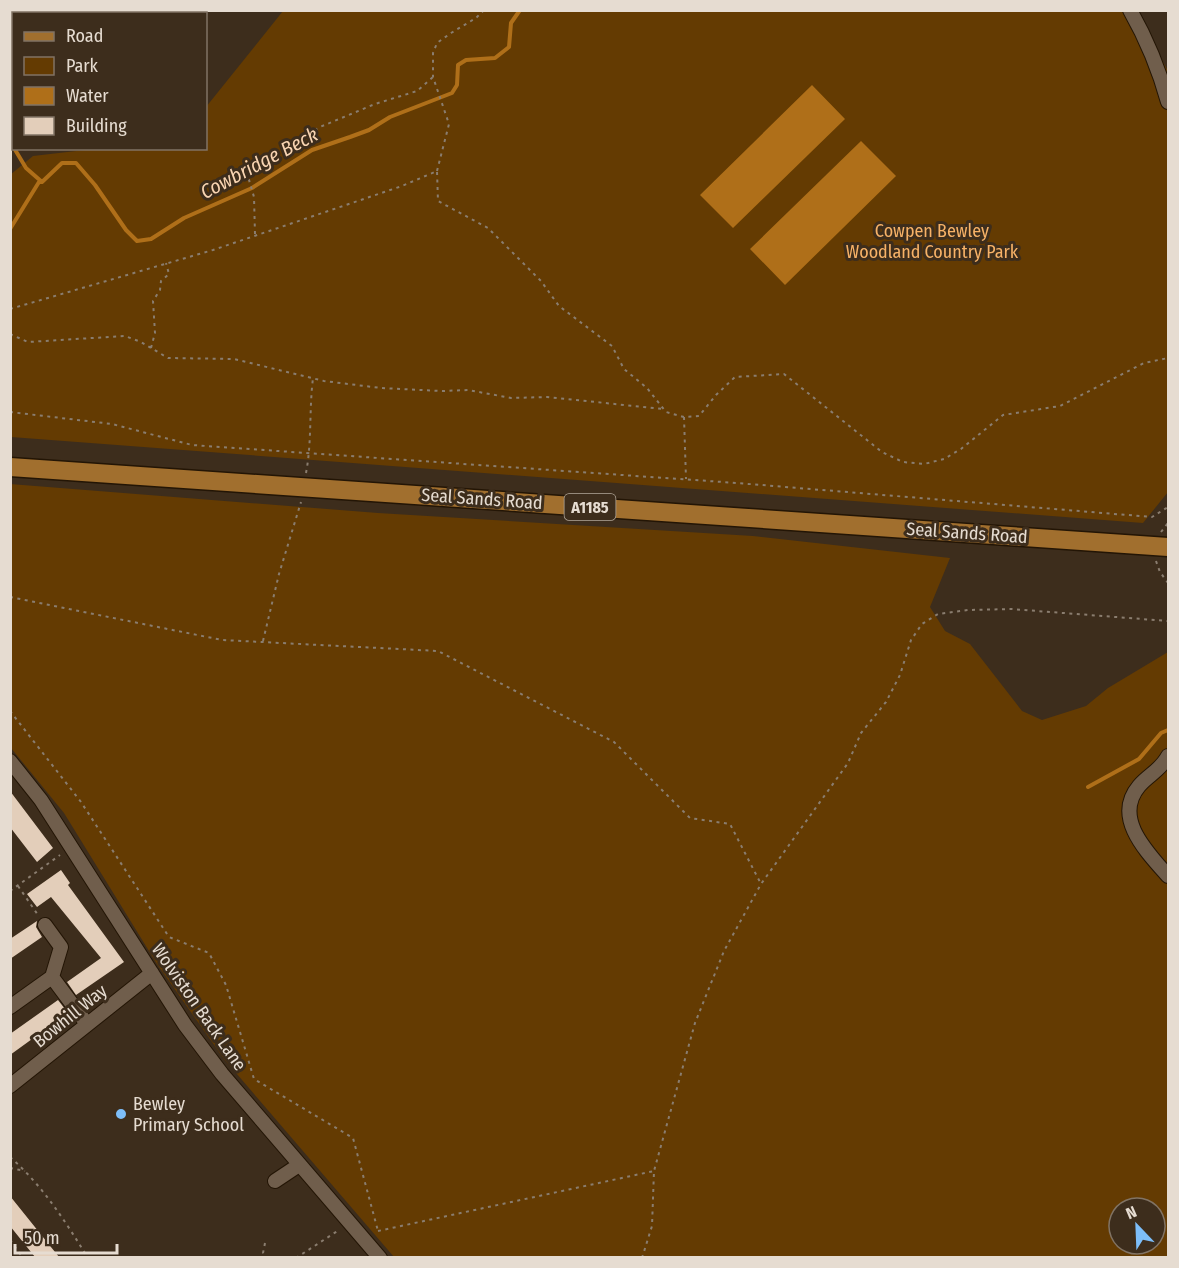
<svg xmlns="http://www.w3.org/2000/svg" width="1179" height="1268" viewBox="0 0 1179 1268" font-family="'Fira Sans Condensed',sans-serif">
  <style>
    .green { fill: #643b02; fill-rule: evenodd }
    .water { fill: #af6f19 }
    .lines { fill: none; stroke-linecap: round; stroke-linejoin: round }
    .stream { stroke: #af6f19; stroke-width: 4 }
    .building { fill: #e3ceba }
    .minor-casing { stroke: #231505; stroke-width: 16 }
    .major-casing { stroke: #231505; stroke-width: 21 }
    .path { stroke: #8a7d6f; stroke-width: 2; stroke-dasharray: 3 4.5; stroke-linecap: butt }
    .minor { stroke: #705e4c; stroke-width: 14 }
    .major { stroke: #a16f2e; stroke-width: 18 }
    .poi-dot { fill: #7dbef9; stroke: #3d2d1c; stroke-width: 2 }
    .labels { text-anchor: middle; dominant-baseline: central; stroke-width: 6; stroke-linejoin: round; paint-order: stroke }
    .shield { fill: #3d2d1c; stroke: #b3a89b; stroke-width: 1.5 }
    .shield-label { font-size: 16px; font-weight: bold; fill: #e6dcd1 }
    .park-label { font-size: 18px; fill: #f7b267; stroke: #3d2d1c }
    .street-label { font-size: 18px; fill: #e6dcd1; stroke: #3d2d1c }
    .poi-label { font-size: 18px; fill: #e6dcd1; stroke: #3d2d1c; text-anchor: start }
    .water-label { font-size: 20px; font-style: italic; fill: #f9d5b2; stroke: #3d2d1c }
  </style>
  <rect width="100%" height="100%" fill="#3d2d1c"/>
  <!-- green -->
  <path class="green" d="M 283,11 L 1135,11 L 1168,71 L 1168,492 L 1143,523 L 11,437 L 10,175 L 33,156 L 102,148 L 206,148 L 206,107 Z
    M 10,484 L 378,513 L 753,536 L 950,558 L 930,607 L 945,631 L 970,644 L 1022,711 L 1042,720 L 1086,706 L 1108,688 L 1168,652 L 1168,1257 L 394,1257 L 224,1059 L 157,964 L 64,813 L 11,748 ZM 1119,1208 L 1155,1208 L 1155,1244 L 1119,1244 Z"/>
  <!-- water -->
  <path class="water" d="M 812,85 L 845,119 L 733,228 L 700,195 Z
    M 861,141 L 896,176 L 785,285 L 750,249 Z"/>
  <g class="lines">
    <!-- stream -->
    <path class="stream" d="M 14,148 L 26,168 L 42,182 L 62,163 L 76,163 L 95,185 L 126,230 L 137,241 L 151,239 L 184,218 L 252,188 L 312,150 L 350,137 L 369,130 L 390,117 L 452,93 L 457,85 L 458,65 L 466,60 L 495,58 L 509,47 L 511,23 L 520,10
      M 10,229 L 39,182 L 42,182
      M 1088,787 L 1139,759 L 1161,733 L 1168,730"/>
  </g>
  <!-- building -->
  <path class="building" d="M 10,791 L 53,848 L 37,862 L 10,827 Z
    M 61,870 L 70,883 L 68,885 L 124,962 L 76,995 L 67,982 L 101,958 L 51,897 L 37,907 L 27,894 Z
    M 37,921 L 36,927 L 42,937 L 10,959 L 10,939 Z
    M 58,1000 L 68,1013 L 10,1055 L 10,1034 Z
    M 10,1196 L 59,1257 L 35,1257 L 10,1226 Z"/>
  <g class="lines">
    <!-- minor casing -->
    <g class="minor-casing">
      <path id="minor" d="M 1130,10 C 1147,40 1159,69 1168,102
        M 1168,756 C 1161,770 1148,775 1139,786 C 1112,818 1148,853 1168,876
        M 10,761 L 41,800 L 185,1025 L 222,1074 L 380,1258
        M 52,977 L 87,1024
        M 10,1007 L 52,977 L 61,947 L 45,925
        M 10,1086 L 152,973
        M 275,1181 L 299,1165"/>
    </g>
    <!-- major casing -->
    <g class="major-casing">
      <path id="major" d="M 10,467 L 1168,547"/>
    </g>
    <!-- path -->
    <path class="path" d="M 437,171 L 449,124 L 433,77 L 433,53 L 437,43 L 451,33 L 476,18 L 484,10
      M 255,234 L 254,197 L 247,173 L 265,163 L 283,148 L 320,127 L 375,104 L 417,91 L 433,77
      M 10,309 L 213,250 L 402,186 L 437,171 L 438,201 L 488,228 L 541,281 L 559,306 L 612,346 L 624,369 L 647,388 L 666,412 L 684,417 L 699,416 L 716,395 L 735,377 L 784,374 L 882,452 L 903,462 L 924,464 L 944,459 L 961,449 L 1003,415 L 1060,406 L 1144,363 L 1168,358
      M 10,334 L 28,342 L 125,336 L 141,342 L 168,358 L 234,359 L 324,381 L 381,388 L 442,391 L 468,390 L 511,398 L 547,397 L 663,409
      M 151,348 L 155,333 L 153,301 L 160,290 L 161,281 L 169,274 L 166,263
      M 10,412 L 112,424 L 192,445 L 737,483 L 1152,517 L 1168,507
      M 684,417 L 686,479
      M 306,473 C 312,442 309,410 313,378
      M 1161,532 L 1168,523
      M 1156,561 L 1160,572 L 1168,583
      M 10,597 L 222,640 L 438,651 L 614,742 L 690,818 L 730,824 L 761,884
      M 263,641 L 279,574 L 301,502
      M 10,711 L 81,802 L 169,937 L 209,953 L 226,985 L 254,1079 L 353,1138 L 378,1231
      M 18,886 L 38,915
      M 10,891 L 60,855
      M 10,1157 C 43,1186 65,1221 88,1258
      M 10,1168 L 25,1171
      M 378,1231 L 654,1171
      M 10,1240 L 23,1258
      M 265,1243 L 263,1253 L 266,1258
      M 296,1258 L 339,1230
      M 642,1258 L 652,1226 L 654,1171 L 695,1023 L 724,951 L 761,884 L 848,763 L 861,733 L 886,702 L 900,675 L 911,640 L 922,624 L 938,614 L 968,610 L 1011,609 L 1168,621"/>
    <!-- minor -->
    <use href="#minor" class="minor"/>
    <!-- major -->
    <use href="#major" class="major"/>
  </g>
  <!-- markers -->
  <circle class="poi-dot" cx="121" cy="1114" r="6"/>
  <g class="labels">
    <!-- shield labels -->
    <rect class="shield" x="564.5" y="494" width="51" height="26" rx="4.5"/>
    <g class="shield-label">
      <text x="590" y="507">A1185</text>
    </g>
    <!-- park labels -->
    <g class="park-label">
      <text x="932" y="231">Cowpen Bewley<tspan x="932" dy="21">Woodland Country Park</tspan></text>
    </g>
    <!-- street labels -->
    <g class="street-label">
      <text transform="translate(482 499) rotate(4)">Seal Sands Road</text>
      <text transform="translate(967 533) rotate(4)">Seal Sands Road</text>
      <text transform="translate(199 1007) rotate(55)">Wolviston Back Lane</text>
      <text transform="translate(70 1016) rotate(-39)">Bowhill Way</text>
    </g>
    <!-- poi labels -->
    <g class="poi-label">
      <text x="133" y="1104">Bewley<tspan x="133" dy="21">Primary School</tspan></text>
    </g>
    <!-- water labels -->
    <g class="water-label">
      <text transform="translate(259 163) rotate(-28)">Cowbridge Beck</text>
    </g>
  </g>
  <!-- border -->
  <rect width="1179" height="1268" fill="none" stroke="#e6dcd1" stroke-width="24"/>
  <!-- legend -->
  <rect x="12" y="12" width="195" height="138" fill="#3d2d1c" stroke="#817364" stroke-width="1.5"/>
  <rect x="24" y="32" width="30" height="9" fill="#a16f2e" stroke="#817364" stroke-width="1.5"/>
  <text x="66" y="42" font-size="18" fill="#e6dcd1">Road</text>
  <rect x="24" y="57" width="30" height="18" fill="#643b02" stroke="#817364" stroke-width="1.5"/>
  <text x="66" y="72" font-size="18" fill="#e6dcd1">Park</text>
  <rect x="24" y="87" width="30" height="18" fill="#af6f19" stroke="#817364" stroke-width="1.5"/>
  <text x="66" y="102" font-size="18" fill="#e6dcd1">Water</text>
  <rect x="24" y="117" width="30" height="18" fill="#e3ceba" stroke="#817364" stroke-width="1.5"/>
  <text x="66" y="132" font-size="18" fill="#e6dcd1">Building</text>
  <!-- north arrow -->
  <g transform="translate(1137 1226) rotate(337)"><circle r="28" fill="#3d2d1c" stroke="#817364" stroke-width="1.5"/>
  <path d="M0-4.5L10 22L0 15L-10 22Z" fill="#7dbef9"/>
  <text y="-9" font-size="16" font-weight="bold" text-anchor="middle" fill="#e6dcd1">N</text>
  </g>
  <!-- scale -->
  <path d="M15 1244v9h102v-9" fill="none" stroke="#e6dcd1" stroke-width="3"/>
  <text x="24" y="1244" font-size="18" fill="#e6dcd1" stroke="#3d2d1c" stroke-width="4.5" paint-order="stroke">50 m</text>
</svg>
